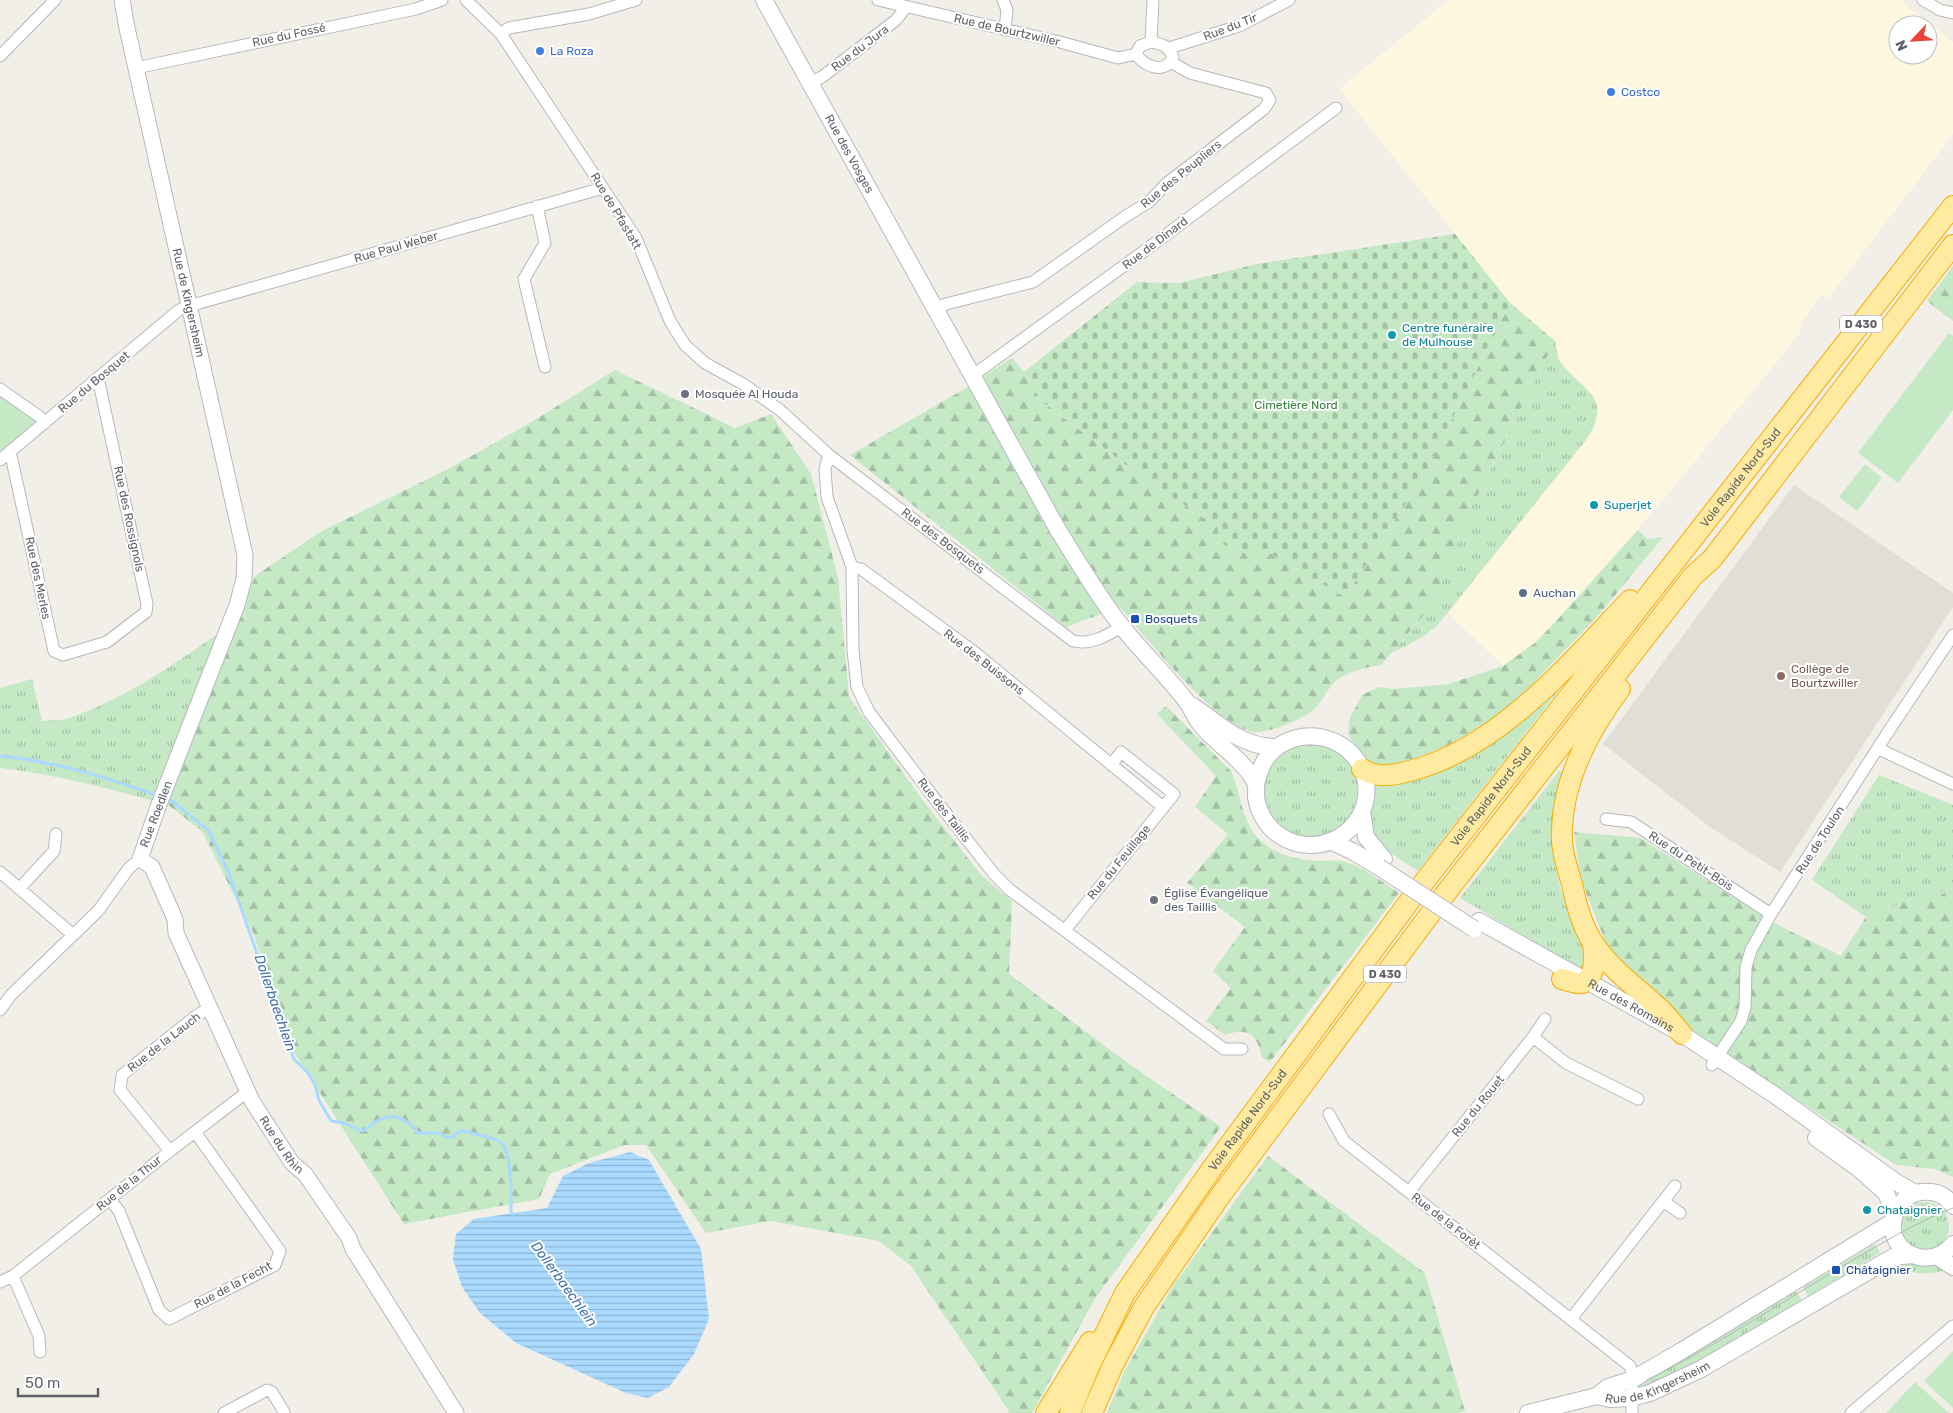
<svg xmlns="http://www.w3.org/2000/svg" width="1953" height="1413" viewBox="0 0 1953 1413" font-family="Rubik,sans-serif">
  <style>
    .commercial { fill: #fef7e0; fill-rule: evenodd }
    .education { fill: #e1ded6 }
    .grass { fill: url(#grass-tufts) }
    .forest { fill: url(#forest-firs) }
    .cemetery { fill: url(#cemetery-stones) }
    .park { fill: #c5e8c5 }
    .water { fill: url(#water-rules) }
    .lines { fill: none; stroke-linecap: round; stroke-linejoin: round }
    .stream { stroke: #aadaff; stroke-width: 3 }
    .minor-casing { stroke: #b5b8bc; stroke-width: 13 }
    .tertiary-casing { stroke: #b5b8bc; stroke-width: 17 }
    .secondary-casing { stroke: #b6babf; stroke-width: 18 }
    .trunk-casing { stroke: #f9ab00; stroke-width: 22 }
    .minor { stroke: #fff; stroke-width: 11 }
    .tertiary { stroke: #fff; stroke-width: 15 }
    .secondary { stroke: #fff; stroke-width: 16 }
    .trunk { stroke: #feeaa1; stroke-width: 20 }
    .tram { stroke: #b6b7b8; stroke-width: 1 }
    .secondary-bridge-casing { stroke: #b6babf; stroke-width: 18; stroke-linecap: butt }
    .secondary-bridge { stroke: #fff; stroke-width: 16 }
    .shop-dot { fill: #3f7fe0; stroke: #fff; stroke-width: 2 }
    .culture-dot { fill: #0f9aa8; stroke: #fff; stroke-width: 2 }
    .worship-dot { fill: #6b7280; stroke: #fff; stroke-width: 2 }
    .service-dot { fill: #5c6f8a; stroke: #fff; stroke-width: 2 }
    .transit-dot { fill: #1a4fb4; stroke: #fff; stroke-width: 2 }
    .education-dot { fill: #8d6e63; stroke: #fff; stroke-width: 2 }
    .labels { text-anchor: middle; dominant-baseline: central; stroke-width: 4; stroke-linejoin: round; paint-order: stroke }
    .shield { fill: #fff; stroke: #8f9295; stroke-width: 1 }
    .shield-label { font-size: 11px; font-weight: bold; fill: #5f6368 }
    .street-label { font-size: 12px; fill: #5f6368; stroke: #fff }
    .shop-label { font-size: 12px; fill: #366cbe; stroke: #fff; text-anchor: start }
    .culture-label { font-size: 12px; fill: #0d838f; stroke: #fff; text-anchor: start }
    .worship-label { font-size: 12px; fill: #5b616d; stroke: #fff; text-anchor: start }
    .park-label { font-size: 12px; fill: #348238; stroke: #fff }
    .service-label { font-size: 12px; fill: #4e5e75; stroke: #fff; text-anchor: start }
    .transit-label { font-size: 12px; fill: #164399; stroke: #fff; text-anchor: start }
    .education-label { font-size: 12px; fill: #785e54; stroke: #fff; text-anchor: start }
    .water-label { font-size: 14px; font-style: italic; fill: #4174aa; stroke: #fff }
  </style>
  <defs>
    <pattern id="grass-tufts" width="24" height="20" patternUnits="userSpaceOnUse" patternTransform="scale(1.25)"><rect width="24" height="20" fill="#c5e8c5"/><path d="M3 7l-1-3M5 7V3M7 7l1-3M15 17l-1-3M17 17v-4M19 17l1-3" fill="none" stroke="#a3c0a4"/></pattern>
    <pattern id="forest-firs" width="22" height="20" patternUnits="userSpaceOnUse" patternTransform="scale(1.25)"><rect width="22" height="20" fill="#c5e8c5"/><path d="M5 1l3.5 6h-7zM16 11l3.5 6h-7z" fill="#a3c0a4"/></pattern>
    <pattern id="cemetery-stones" width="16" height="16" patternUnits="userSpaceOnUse" patternTransform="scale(1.25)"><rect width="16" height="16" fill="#c5e8c5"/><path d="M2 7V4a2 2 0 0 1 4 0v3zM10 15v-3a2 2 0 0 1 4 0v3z" fill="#a3c0a4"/></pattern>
    <pattern id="water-rules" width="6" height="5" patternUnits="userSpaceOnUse" patternTransform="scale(1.25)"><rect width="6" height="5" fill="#aadaff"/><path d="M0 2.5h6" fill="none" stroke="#8eb4d2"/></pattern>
  </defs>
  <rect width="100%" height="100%" fill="#f1efe8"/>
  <!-- commercial -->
  <path class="commercial" d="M 1448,0 L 1900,0 L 1953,42 L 1953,134 L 1828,299 L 1821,294 L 1804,319 L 1798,336 L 1659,505 L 1559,618 L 1536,642 L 1503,666 L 1448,613 L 1586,440 L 1596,425 L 1593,395 L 1560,362 L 1555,341 L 1510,303 L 1339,89 ZM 1898,25 L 1928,25 L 1928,55 L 1898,55 Z"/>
  <!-- education -->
  <path class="education" d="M 1794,485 L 1953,593 L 1953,607 L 1780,872 L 1710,827 L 1603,744 Z"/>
  <!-- grass -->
  <path class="grass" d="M 1555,341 C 1557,348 1557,358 1561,363 C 1584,393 1614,396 1586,440 L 1436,627 L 1417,640 L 1392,653 L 1434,603 L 1464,522 Z
    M 240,618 L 168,805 C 113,790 57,774 0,768 L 0,688 L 32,679 L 42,721 C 52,720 63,721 72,717 C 134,695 187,655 240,618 Z
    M 1577,667 L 1418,871 C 1397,857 1369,843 1369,814 C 1369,805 1374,793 1376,783 L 1401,783 Z
    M1264 790a47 47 0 1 1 94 0a47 47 0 1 1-94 0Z
    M 1559,771 L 1563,772 L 1554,841 L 1555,860 L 1560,888 L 1587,954 L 1585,968 L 1581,969 L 1460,898 Z
    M 1879,775 L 1953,805 L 1953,899 L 1936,890 L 1866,917 L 1812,880 Z
    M1901 1226a24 24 0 1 1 48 0a24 24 0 1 1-48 0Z
    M 1875,1244 L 1880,1253 L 1808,1296 L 1803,1287 Z
    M 1896,1262 C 1906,1262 1938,1264 1945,1270 C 1931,1276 1906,1275 1896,1262 Z
    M 1796,1291 L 1804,1303 L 1699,1365 L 1640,1389 L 1639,1381 Z"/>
  <!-- forest -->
  <path class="forest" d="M 1953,266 L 1953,321 L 1927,301 Z
    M 1510,303 L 1555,341 L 1464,522 L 1434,603 L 1381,665 C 1366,667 1344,672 1333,684 C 1325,692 1321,704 1312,711 C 1301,720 1269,733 1255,732 C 1218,729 1145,636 1120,607 L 1066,627 L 850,455 L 966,388 L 1012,358 L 1024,372 L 1039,399 L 1150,483 L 1218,527 L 1257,545 L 1345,597 L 1425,474 Z
    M 615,370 L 735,428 L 771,414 L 811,474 L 838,577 L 849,697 L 921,798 L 981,875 L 1012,901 L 1009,974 L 1129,1064 L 1221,1127 L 1096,1297 L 1032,1413 L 1008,1413 L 1009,1411 L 911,1266 L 879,1241 L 771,1221 L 706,1233 L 646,1145 L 624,1145 L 550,1174 L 539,1199 L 404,1224 L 284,1037 L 254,935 L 202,831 L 168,805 L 255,576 L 320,532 L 452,467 L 528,424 Z
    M 1638,530 L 1647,539 L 1663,537 L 1597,617 L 1505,712 L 1448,745 L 1394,766 L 1378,766 L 1367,760 L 1351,739 L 1348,732 L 1350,718 L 1362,695 L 1379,687 L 1394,689 L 1448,684 L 1503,666 L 1536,642 L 1559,618 Z
    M 1166,706 L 1231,771 C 1240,790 1240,810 1251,829 C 1266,852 1292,860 1318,861 C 1329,861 1338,859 1349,863 C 1366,870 1383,882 1399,893 L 1270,1062 L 1262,1058 C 1257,1034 1249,1027 1225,1035 L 1206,1021 L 1231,988 L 1213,971 L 1245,927 L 1187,883 L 1228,834 L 1195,807 L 1216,776 L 1157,714 Z
    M 1574,832 L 1640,838 L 1772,922 L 1841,956 L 1866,917 L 1936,890 L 1953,899 L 1953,1177 L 1935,1169 L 1896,1165 L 1691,1030 L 1608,948 L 1581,880 Z
    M 1268,1156 L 1425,1273 L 1465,1411 L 1457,1413 L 1107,1413 L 1124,1372 L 1173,1286 Z"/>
  <!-- cemetery -->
  <path class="cemetery" d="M 1455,234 L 1510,303 L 1425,474 L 1345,597 L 1257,546 L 1251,556 L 1218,542 L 1218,527 L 1150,483 L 1039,399 L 1024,372 L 1137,282 L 1179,283 L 1257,264 Z"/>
  <!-- park -->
  <path class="park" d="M 1949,333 L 1953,336 L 1953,410 L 1898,483 L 1858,453 Z
    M 0,395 L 38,423 L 0,452 Z
    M 1865,464 L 1882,478 L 1857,511 L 1839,497 Z
    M 1953,1351 L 1953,1408 L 1924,1381 Z
    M 1915,1382 L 1949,1413 L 1886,1413 Z"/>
  <!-- water -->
  <path class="water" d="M 630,1152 L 649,1160 L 701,1249 L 709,1319 L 694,1354 L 669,1387 L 648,1398 L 626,1393 L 516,1343 L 480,1313 L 462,1287 L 453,1259 L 456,1234 L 474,1219 L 547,1208 L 563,1176 L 589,1163 Z"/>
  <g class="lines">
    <!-- stream -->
    <path class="stream" d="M 0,756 C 55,761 107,778 159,796
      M 167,799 L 172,801 L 209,831 L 229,874 L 294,1059 L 308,1073 L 315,1085 L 319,1100 L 331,1121 L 344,1123 L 361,1131 C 369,1129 372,1123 379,1120 C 395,1112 408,1120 418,1133 L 441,1133 L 445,1137 L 452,1137 L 460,1131 L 465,1131 C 475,1135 491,1137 499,1141 C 513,1148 511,1198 511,1212 L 513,1214"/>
    <!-- minor casing -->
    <g class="minor-casing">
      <path id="minor" d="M 466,0 L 501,34 L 636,238 L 670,321 L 685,345 L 705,363 L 743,384 L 780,410 L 829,455 L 1073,641 C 1091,645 1107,636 1122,626
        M 878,0 L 1060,42 L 1118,58 L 1136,54
        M 1003,0 L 1007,10 L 1005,30
        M 1923,0 L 1940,10 L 1953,13
        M 501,34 L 509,28 L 589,14 L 636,0
        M 1151,42 C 1163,44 1168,46 1173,57 C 1166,75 1144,67 1136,54 L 1140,46 Z
        M 1151,42 L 1153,0
        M 1169,48 L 1239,26 L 1289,0
        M 0,56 L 55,0
        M 136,68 L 416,9 L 442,0
        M 810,83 L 822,77 L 896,20 L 906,7
        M 537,206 L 545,243 L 524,279 L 545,367
        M 935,309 L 946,304 L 1033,282 L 1126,216 L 1149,202 L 1167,183 L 1264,109 L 1270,100 L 1266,93 L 1190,73 L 1171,62
        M 972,376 L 1147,249 L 1336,108
        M 0,389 L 40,417 L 45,423
        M 10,451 L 54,651 L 63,655 L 107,642 L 146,612 L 147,604 L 98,378
        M 829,455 L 825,469 L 827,497 L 852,567 L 853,650 L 857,687 L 869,712 L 938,803 L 994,874 L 1010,890 L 1224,1049 L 1242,1049
        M 0,460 L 179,310 L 189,306 L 603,188
        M 852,567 L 861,569 L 973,651 L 1163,807
        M 1879,749 L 1953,784
        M 1606,819 L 1631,822 L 1771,914
        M 0,872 L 73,935
        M 19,889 L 54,851 L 56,834
        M 1065,930 L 1174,794 L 1121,752 L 1111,765
        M 0,1010 L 11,995 L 98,911 L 129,868 L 140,859
        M 1533,1037 L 1566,1063 L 1638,1099
        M 1712,1065 L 1741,1021 L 1745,1007 L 1746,967 L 1751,950 L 1771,914 L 1892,726 L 1953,635
        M 1329,1114 L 1344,1141 L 1630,1366 L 1632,1372 L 1632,1413
        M 170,1151 L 120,1090 L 122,1075 L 196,1016 L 209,1008
        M 1409,1192 L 1533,1037 L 1545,1019
        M 110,1199 L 119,1211 L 159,1310 L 169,1319 L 275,1265 L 280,1251 L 195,1132
        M 1663,1201 L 1680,1213
        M 13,1276 L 39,1336 L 40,1352
        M 0,1282 L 13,1276 L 170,1151 L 247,1092
        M 1571,1319 L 1675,1186
        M 224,1413 L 267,1390 L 272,1392 L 284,1412
        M 1851,1413 L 1953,1326"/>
    </g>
    <!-- tertiary casing -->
    <g class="tertiary-casing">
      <g id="tertiary">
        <path id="s1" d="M 122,0 L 127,28 L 245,555 L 244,579 L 237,605 L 158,807 L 140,859 L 152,867 L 175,919 L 176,933 L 252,1101 L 292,1163 L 305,1174 L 349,1238 L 353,1249 L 456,1413"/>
      </g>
    </g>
    <!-- secondary casing -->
    <g class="secondary-casing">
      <g id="secondary">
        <path id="s2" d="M 764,0 L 1058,530 C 1079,563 1098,597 1123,628 C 1143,653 1167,676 1187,702 C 1192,709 1195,718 1201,725 C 1217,745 1243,759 1255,782 C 1257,787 1256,792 1256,797 C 1258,812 1267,827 1279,835 C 1317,862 1372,831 1366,783 C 1359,736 1298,720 1268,756 C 1261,764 1259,774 1256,784"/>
        <path d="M 1193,706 C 1221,725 1241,747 1277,747"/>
        <path d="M 1362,812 L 1366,837 L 1384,859"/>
        <path d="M 1332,842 L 1352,851 L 1379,867"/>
        <path id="s3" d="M 1479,921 L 1682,1034 L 1776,1096 L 1896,1182 L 1915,1193"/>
        <path d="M 1816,1138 L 1859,1169 L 1886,1193 L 1894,1213"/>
        <path d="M 1953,1206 C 1948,1198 1940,1193 1931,1192 C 1888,1187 1878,1249 1919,1257 C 1933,1260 1945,1254 1953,1244"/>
        <path d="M 1937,1256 L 1953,1267"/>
        <path d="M 1597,1396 L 1608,1387 L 1633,1379 L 1683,1350 L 1892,1222"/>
        <path id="s4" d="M 1528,1413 L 1597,1396 L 1610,1399 L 1631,1398 L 1650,1393 L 1701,1369 L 1893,1257 L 1913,1255"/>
      </g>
    </g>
    <!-- trunk casing -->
    <g class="trunk-casing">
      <g id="trunk">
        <path d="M 1620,689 C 1590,729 1564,777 1562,828 C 1560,846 1567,867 1572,884 C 1576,904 1582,927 1594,944 C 1612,971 1639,989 1662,1011 C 1669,1018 1675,1026 1682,1034"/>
        <path d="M 1362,769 C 1378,779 1395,775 1413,770 C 1500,747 1570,663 1630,600"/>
        <path d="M 1562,979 C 1568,981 1576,984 1582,983 C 1597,979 1594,955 1593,943"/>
        <path d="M 1046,1413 L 1090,1342"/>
        <path id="s5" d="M 1070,1413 L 1089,1367 L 1125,1293 L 1213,1167 L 1417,891 L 1953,206"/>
        <path d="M 1092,1413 L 1113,1365 L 1144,1307 L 1218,1199 L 1442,898 L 1693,576 L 1712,559 L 1953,245"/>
      </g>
    </g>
    <!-- minor -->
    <use href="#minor" class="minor"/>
    <!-- tertiary -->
    <use href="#tertiary" class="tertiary"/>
    <!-- secondary -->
    <use href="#secondary" class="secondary"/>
    <!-- trunk -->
    <use href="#trunk" class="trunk"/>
    <!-- tram -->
    <path class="tram" d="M 1647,1380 C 1722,1343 1792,1295 1865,1253 C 1894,1236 1922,1220 1953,1208"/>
    <!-- secondary-bridge casing -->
    <g class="secondary-bridge-casing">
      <path id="secondary-bridge" d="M 1379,867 L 1474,929"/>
    </g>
    <!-- secondary-bridge -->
    <use href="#secondary-bridge" class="secondary-bridge"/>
  </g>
  <!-- markers -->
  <g class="shop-dot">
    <circle cx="540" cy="51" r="5"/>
    <circle cx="1611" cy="92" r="5"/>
  </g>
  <g class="culture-dot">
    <circle cx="1392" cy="335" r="5"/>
    <circle cx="1594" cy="505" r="5"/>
    <circle cx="1867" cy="1210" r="5"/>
  </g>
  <g class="worship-dot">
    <circle cx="685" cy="394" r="5"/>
    <circle cx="1154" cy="900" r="5"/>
  </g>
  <circle class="service-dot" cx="1523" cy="593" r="5"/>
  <g class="transit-dot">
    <rect x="1130" y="614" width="10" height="10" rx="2.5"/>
    <rect x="1831" y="1265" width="10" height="10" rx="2.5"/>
  </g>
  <circle class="education-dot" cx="1781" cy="676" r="5"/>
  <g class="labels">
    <!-- shield labels -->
    <g class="shield">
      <rect x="1840" y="315.5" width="42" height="17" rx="4"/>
      <rect x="1364" y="965.5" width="42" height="17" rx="4"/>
    </g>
    <g class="shield-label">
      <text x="1861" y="324">D 430</text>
      <text x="1385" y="974">D 430</text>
    </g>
    <!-- street labels -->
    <g class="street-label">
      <text transform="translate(1230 27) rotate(-21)">Rue du Tir</text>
      <text transform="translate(1007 30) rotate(13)">Rue de Bourtzwiller</text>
      <text transform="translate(289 35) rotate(-12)">Rue du Fossé</text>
      <text transform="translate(860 48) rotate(-37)">Rue du Jura</text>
      <text stroke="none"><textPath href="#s2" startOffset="176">Rue des Vosges</textPath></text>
      <text transform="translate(1181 174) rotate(-39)">Rue des Peupliers</text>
      <text transform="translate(616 211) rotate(59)">Rue de Pfastatt</text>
      <text transform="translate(1155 243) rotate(-37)">Rue de Dinard</text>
      <text transform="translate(396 247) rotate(-16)">Rue Paul Weber</text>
      <text stroke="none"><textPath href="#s1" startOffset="310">Rue de Kingersheim</textPath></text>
      <text transform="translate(94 382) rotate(-40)">Rue du Bosquet</text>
      <text stroke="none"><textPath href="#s5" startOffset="1154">Voie Rapide Nord-Sud</textPath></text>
      <text transform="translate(129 519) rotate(78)">Rue des Rossignols</text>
      <text transform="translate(943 541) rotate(37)">Rue des Bosquets</text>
      <text transform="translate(38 578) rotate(78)">Rue des Merles</text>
      <text transform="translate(984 662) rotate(38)">Rue des Buissons</text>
      <text stroke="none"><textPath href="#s5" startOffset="749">Voie Rapide Nord-Sud</textPath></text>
      <text transform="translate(944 810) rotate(52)">Rue des Taillis</text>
      <text transform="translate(156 814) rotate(-69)">Rue Roedlen</text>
      <text transform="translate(1820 840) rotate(-57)">Rue de Toulon</text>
      <text transform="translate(1691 861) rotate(33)">Rue du Petit-Bois</text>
      <text transform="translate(1119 862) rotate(-51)">Rue du Feuillage</text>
      <text stroke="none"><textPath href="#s3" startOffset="174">Rue des Romains</textPath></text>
      <text transform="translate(164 1042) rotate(-38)">Rue de la Lauch</text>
      <text transform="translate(1478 1106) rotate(-51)">Rue du Rouet</text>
      <text stroke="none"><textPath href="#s5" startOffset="344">Voie Rapide Nord-Sud</textPath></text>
      <text stroke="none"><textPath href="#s1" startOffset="1214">Rue du Rhin</textPath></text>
      <text transform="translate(129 1183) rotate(-39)">Rue de la Thur</text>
      <text transform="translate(1446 1221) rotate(38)">Rue de la Forêt</text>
      <text transform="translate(233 1285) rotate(-28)">Rue de la Fecht</text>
      <text stroke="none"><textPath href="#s4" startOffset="135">Rue de Kingersheim</textPath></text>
    </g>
    <!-- shop labels -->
    <g class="shop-label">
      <text x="550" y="51">La Roza</text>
      <text x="1621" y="92">Costco</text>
    </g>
    <!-- culture labels -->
    <g class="culture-label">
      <text x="1402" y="328">Centre funéraire<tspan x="1402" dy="14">de Mulhouse</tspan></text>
      <text x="1604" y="505">Superjet</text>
      <text x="1877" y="1210">Chataignier</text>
    </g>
    <!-- worship labels -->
    <g class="worship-label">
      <text x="695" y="394">Mosquée Al Houda</text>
      <text x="1164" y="893">Église Évangélique<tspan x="1164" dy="14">des Taillis</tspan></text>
    </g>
    <!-- park labels -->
    <g class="park-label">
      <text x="1296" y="405">Cimetière Nord</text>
    </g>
    <!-- service labels -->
    <g class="service-label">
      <text x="1533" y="593">Auchan</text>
    </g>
    <!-- transit labels -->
    <g class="transit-label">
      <text x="1145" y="619">Bosquets</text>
      <text x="1846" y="1270">Châtaignier</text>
    </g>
    <!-- education labels -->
    <g class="education-label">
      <text x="1791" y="669">Collège de<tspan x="1791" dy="14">Bourtzwiller</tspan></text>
    </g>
    <!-- water labels -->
    <g class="water-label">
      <text transform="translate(275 1003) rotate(71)">Dollerbaechlein</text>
      <text transform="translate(564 1284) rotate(54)">Dollerbaechlein</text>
    </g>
  </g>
  <!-- north arrow -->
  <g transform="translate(1913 40) rotate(245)"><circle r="24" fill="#ffffff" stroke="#bfc1c3"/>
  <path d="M0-4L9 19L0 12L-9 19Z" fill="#ea4335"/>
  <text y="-8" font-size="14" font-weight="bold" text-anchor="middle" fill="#5f6368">N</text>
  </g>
  <!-- scale -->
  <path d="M18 1388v8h80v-8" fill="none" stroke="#5f6368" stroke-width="2.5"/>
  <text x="25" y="1388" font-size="15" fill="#5f6368" stroke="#ffffff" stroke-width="4" paint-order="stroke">50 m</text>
</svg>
